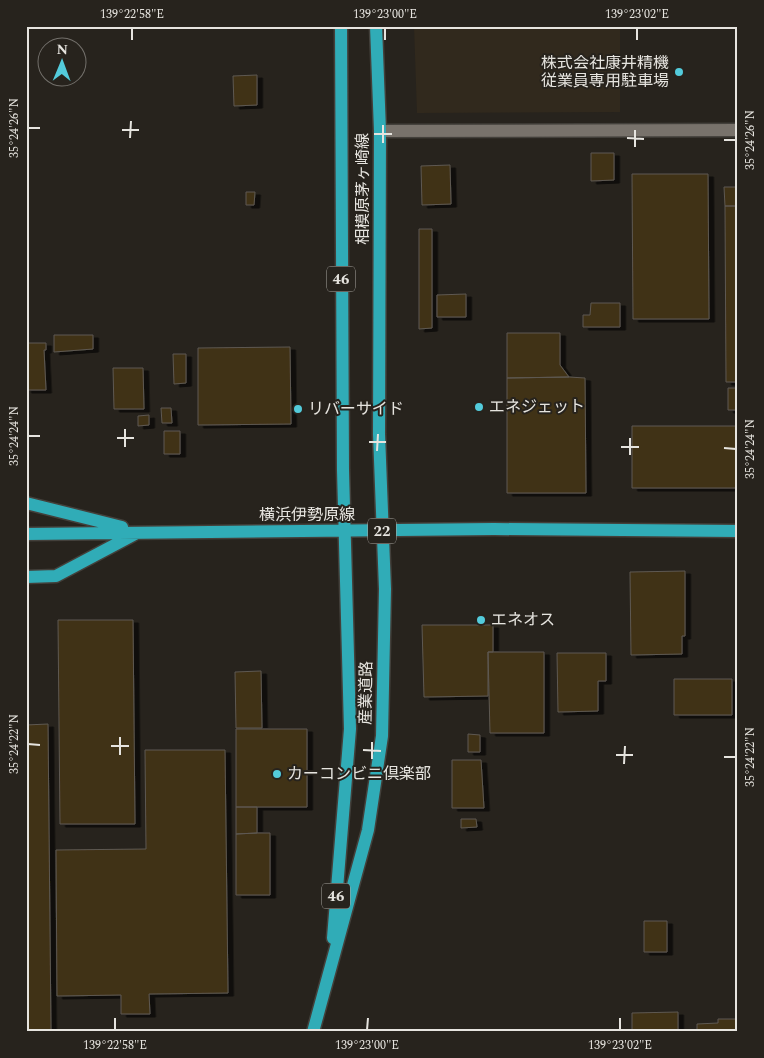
<svg xmlns="http://www.w3.org/2000/svg" width="764" height="1058" viewBox="0 0 764 1058" font-family="Spectral,'Noto Sans JP',serif">
  <style>
    .built { fill: #31291d }
    .building { fill: #413116; stroke: #5e5952; filter: url(#shadow) }
    .lines { fill: none; stroke-linecap: round; stroke-linejoin: round }
    .street-casing { stroke: #43403b; stroke-width: 15 }
    .primary-casing { stroke: #43403b; stroke-width: 15 }
    .street { stroke: #78726b; stroke-width: 12 }
    .primary { stroke: #30acb7; stroke-width: 12 }
    .ticks { fill: none; stroke: #e6e4df; stroke-width: 2 }
    .poi-dot { fill: #53cbdb; stroke: #27231d; stroke-width: 2 }
    .labels { text-anchor: middle; dominant-baseline: central; stroke-width: 4; stroke-linejoin: round; paint-order: stroke }
    .shield { fill: #27231d; stroke: #adaaa5; stroke-width: 1 }
    .shield-label { font-size: 15px; font-weight: bold; fill: #e6e4df }
    .poi-label { font-size: 16px; fill: #e6e4df; stroke: #27231d; text-anchor: start }
    .street-label { font-size: 16px; fill: #e6e4df; stroke: #27231d }
    .neatline { fill: none; stroke: #e6e4df; stroke-width: 2 }
    .ticks-label { font-size: 12px; text-anchor: middle; fill: #e6e4df }
  </style>
  <defs>
    <filter id="shadow"><feDropShadow dx="5.5" dy="3" stdDeviation="0" flood-color="#0009"/></filter>
  </defs>
  <rect width="100%" height="100%" fill="#27231d"/>
  <!-- built -->
  <path class="built" d="M 414,26 L 620,26 L 620,112 L 417,113 Z"/>
  <!-- building -->
  <path class="building" d="M 257,75 L 257,105 L 234,106 L 233,76 Z
    M 591,153 L 614,153 L 614,180 L 591,181 Z
    M 450,165 L 451,204 L 422,205 L 421,166 Z
    M 632,174 L 708,174 L 709,319 L 633,319 Z
    M 724,187 L 738,187 L 738,206 L 725,206 Z
    M 246,192 L 255,192 L 254,205 L 246,205 Z
    M 725,206 L 738,206 L 738,382 L 726,382 Z
    M 419,229 L 432,229 L 432,328 L 419,329 Z
    M 466,294 L 466,317 L 437,317 L 437,295 Z
    M 591,303 L 620,303 L 620,327 L 583,327 L 583,315 L 590,315 Z
    M 507,333 L 560,333 L 560,365 L 569,377 L 507,378 Z
    M 54,335 L 93,335 L 93,349 L 54,352 Z
    M 26,343 L 46,343 L 46,350 L 44,350 L 46,390 L 26,390 Z
    M 290,347 L 291,424 L 198,425 L 198,348 Z
    M 173,354 L 186,354 L 186,383 L 174,384 Z
    M 113,368 L 143,368 L 144,409 L 114,409 Z
    M 569,377 L 585,378 L 586,493 L 507,493 L 507,378 Z
    M 728,388 L 738,388 L 738,410 L 728,410 Z
    M 161,408 L 171,408 L 172,423 L 162,423 Z
    M 149,415 L 149,425 L 138,426 L 138,416 Z
    M 632,426 L 738,426 L 738,488 L 632,488 Z
    M 164,431 L 180,431 L 180,454 L 164,454 Z
    M 685,571 L 685,636 L 682,636 L 682,654 L 631,655 L 630,572 Z
    M 58,620 L 133,620 L 135,824 L 60,824 Z
    M 422,625 L 493,625 L 493,652 L 488,652 L 488,696 L 424,697 Z
    M 488,652 L 544,652 L 544,733 L 490,733 Z
    M 557,653 L 606,653 L 606,681 L 598,681 L 598,711 L 558,712 Z
    M 261,671 L 262,728 L 236,728 L 235,672 Z
    M 674,679 L 732,679 L 732,715 L 674,715 Z
    M 48,724 L 51,1032 L 26,1032 L 26,725 Z
    M 236,729 L 307,729 L 307,807 L 236,807 Z
    M 468,734 L 480,735 L 480,752 L 468,752 Z
    M 145,750 L 225,750 L 228,993 L 149,994 L 150,1014 L 121,1014 L 121,995 L 57,996 L 56,850 L 146,849 Z
    M 452,760 L 481,760 L 484,808 L 452,808 Z
    M 236,807 L 257,807 L 257,833 L 236,834 Z
    M 461,819 L 476,819 L 477,827 L 461,828 Z
    M 257,833 L 270,833 L 270,895 L 236,895 L 236,834 Z
    M 644,921 L 667,921 L 667,952 L 644,952 Z
    M 678,1012 L 678,1032 L 632,1032 L 632,1013 Z
    M 718,1019 L 738,1019 L 738,1032 L 697,1032 L 697,1024 L 718,1023 Z"/>
  <g class="lines">
    <!-- street casing -->
    <g class="street-casing">
      <path id="street" d="M 380,131 L 738,130"/>
    </g>
    <!-- primary casing -->
    <g class="primary-casing">
      <path id="primary" d="M 26,503 L 122,527
        M 26,534 L 494,529 L 738,531
        M 26,577 L 56,576 L 137,533
        M 333,938 L 350,729 L 343,470 L 341,26
        M 313,1032 L 368,830 L 382,736 L 385,589 L 379,434 L 380,131 L 376,26"/>
    </g>
    <!-- street -->
    <use href="#street" class="street"/>
    <!-- primary -->
    <use href="#primary" class="primary"/>
  </g>
  <!-- ticks -->
  <path class="ticks" d="M 132,40 L 132,28M 385,40 L 385,28M 637,40 L 637,28M 28,128 L 40,128M 122,130 L 139,130M 374,134 L 392,134M 130,138 L 131,121M 627,138 L 644,139M 724,140 L 736,140M 383,143 L 383,125M 635,147 L 635,130M 28,436 L 40,436M 117,438 L 134,438M 369,442 L 386,442M 125,447 L 125,429M 621,447 L 639,447M 724,448 L 736,449M 377,451 L 378,434M 630,455 L 630,438M 28,744 L 40,745M 111,746 L 129,746M 363,750 L 381,751M 120,755 L 120,737M 616,755 L 633,755M 724,757 L 736,757M 372,759 L 372,742M 624,764 L 625,746M 115,1030 L 115,1018M 367,1030 L 368,1018M 620,1030 L 620,1018"/>
  <!-- markers -->
  <g class="poi-dot">
    <circle cx="679" cy="72" r="5"/>
    <circle cx="479" cy="407" r="5"/>
    <circle cx="298" cy="409" r="5"/>
    <circle cx="481" cy="620" r="5"/>
    <circle cx="277" cy="774" r="5"/>
  </g>
  <g class="labels">
    <!-- shield labels -->
    <g class="shield">
      <rect x="327" y="266.5" width="28" height="25" rx="4"/>
      <rect x="368" y="518.5" width="28" height="25" rx="4"/>
      <rect x="322" y="883.5" width="28" height="25" rx="4"/>
    </g>
    <g class="shield-label">
      <text x="341" y="279">46</text>
      <text x="382" y="531">22</text>
      <text x="336" y="896">46</text>
    </g>
    <!-- poi labels -->
    <g class="poi-label">
      <text x="669" y="63" text-anchor="end">株式会社康井精機<tspan x="669" dy="18">従業員専用駐車場</tspan></text>
      <text x="489" y="407">エネジェット</text>
      <text x="308" y="409">リバーサイド</text>
      <text x="491" y="620">エネオス</text>
      <text x="287" y="774">カーコンビニ倶楽部</text>
    </g>
    <!-- street labels -->
    <g class="street-label">
      <text transform="translate(363 189) rotate(-90)">相模原茅ヶ崎線</text>
      <text x="307" y="515">横浜伊勢原線</text>
      <text transform="translate(366 693) rotate(-89)">産業道路</text>
    </g>
  </g>
  <!-- border -->
  <rect width="764" height="1058" fill="none" stroke="#27231d" stroke-width="55"/>
  <!-- north arrow -->
  <g transform="translate(62 62) rotate(1)"><circle r="24" fill="#27231d" stroke="#73706b"/>
  <path d="M0-4L9 19L0 12L-9 19Z" fill="#53cbdb"/>
  <text y="-8" font-size="14" font-weight="bold" text-anchor="middle" fill="#e6e4df">N</text>
  </g>
  <rect x="28" y="28" width="708" height="1002" class="neatline"/>
  <g class="ticks-label">
    <text x="132" y="18">139°22'58"E</text>
    <text x="385" y="18">139°23'00"E</text>
    <text x="637" y="18">139°23'02"E</text>
    <text transform="translate(14 128) rotate(-90)" y="4">35°24'26"N</text>
    <text transform="translate(750 140) rotate(-90)" y="4">35°24'26"N</text>
    <text transform="translate(14 436) rotate(-90)" y="4">35°24'24"N</text>
    <text transform="translate(750 449) rotate(-90)" y="4">35°24'24"N</text>
    <text transform="translate(14 744) rotate(-90)" y="4">35°24'22"N</text>
    <text transform="translate(750 757) rotate(-90)" y="4">35°24'22"N</text>
    <text x="115" y="1049">139°22'58"E</text>
    <text x="367" y="1049">139°23'00"E</text>
    <text x="620" y="1049">139°23'02"E</text>
  </g>
</svg>
